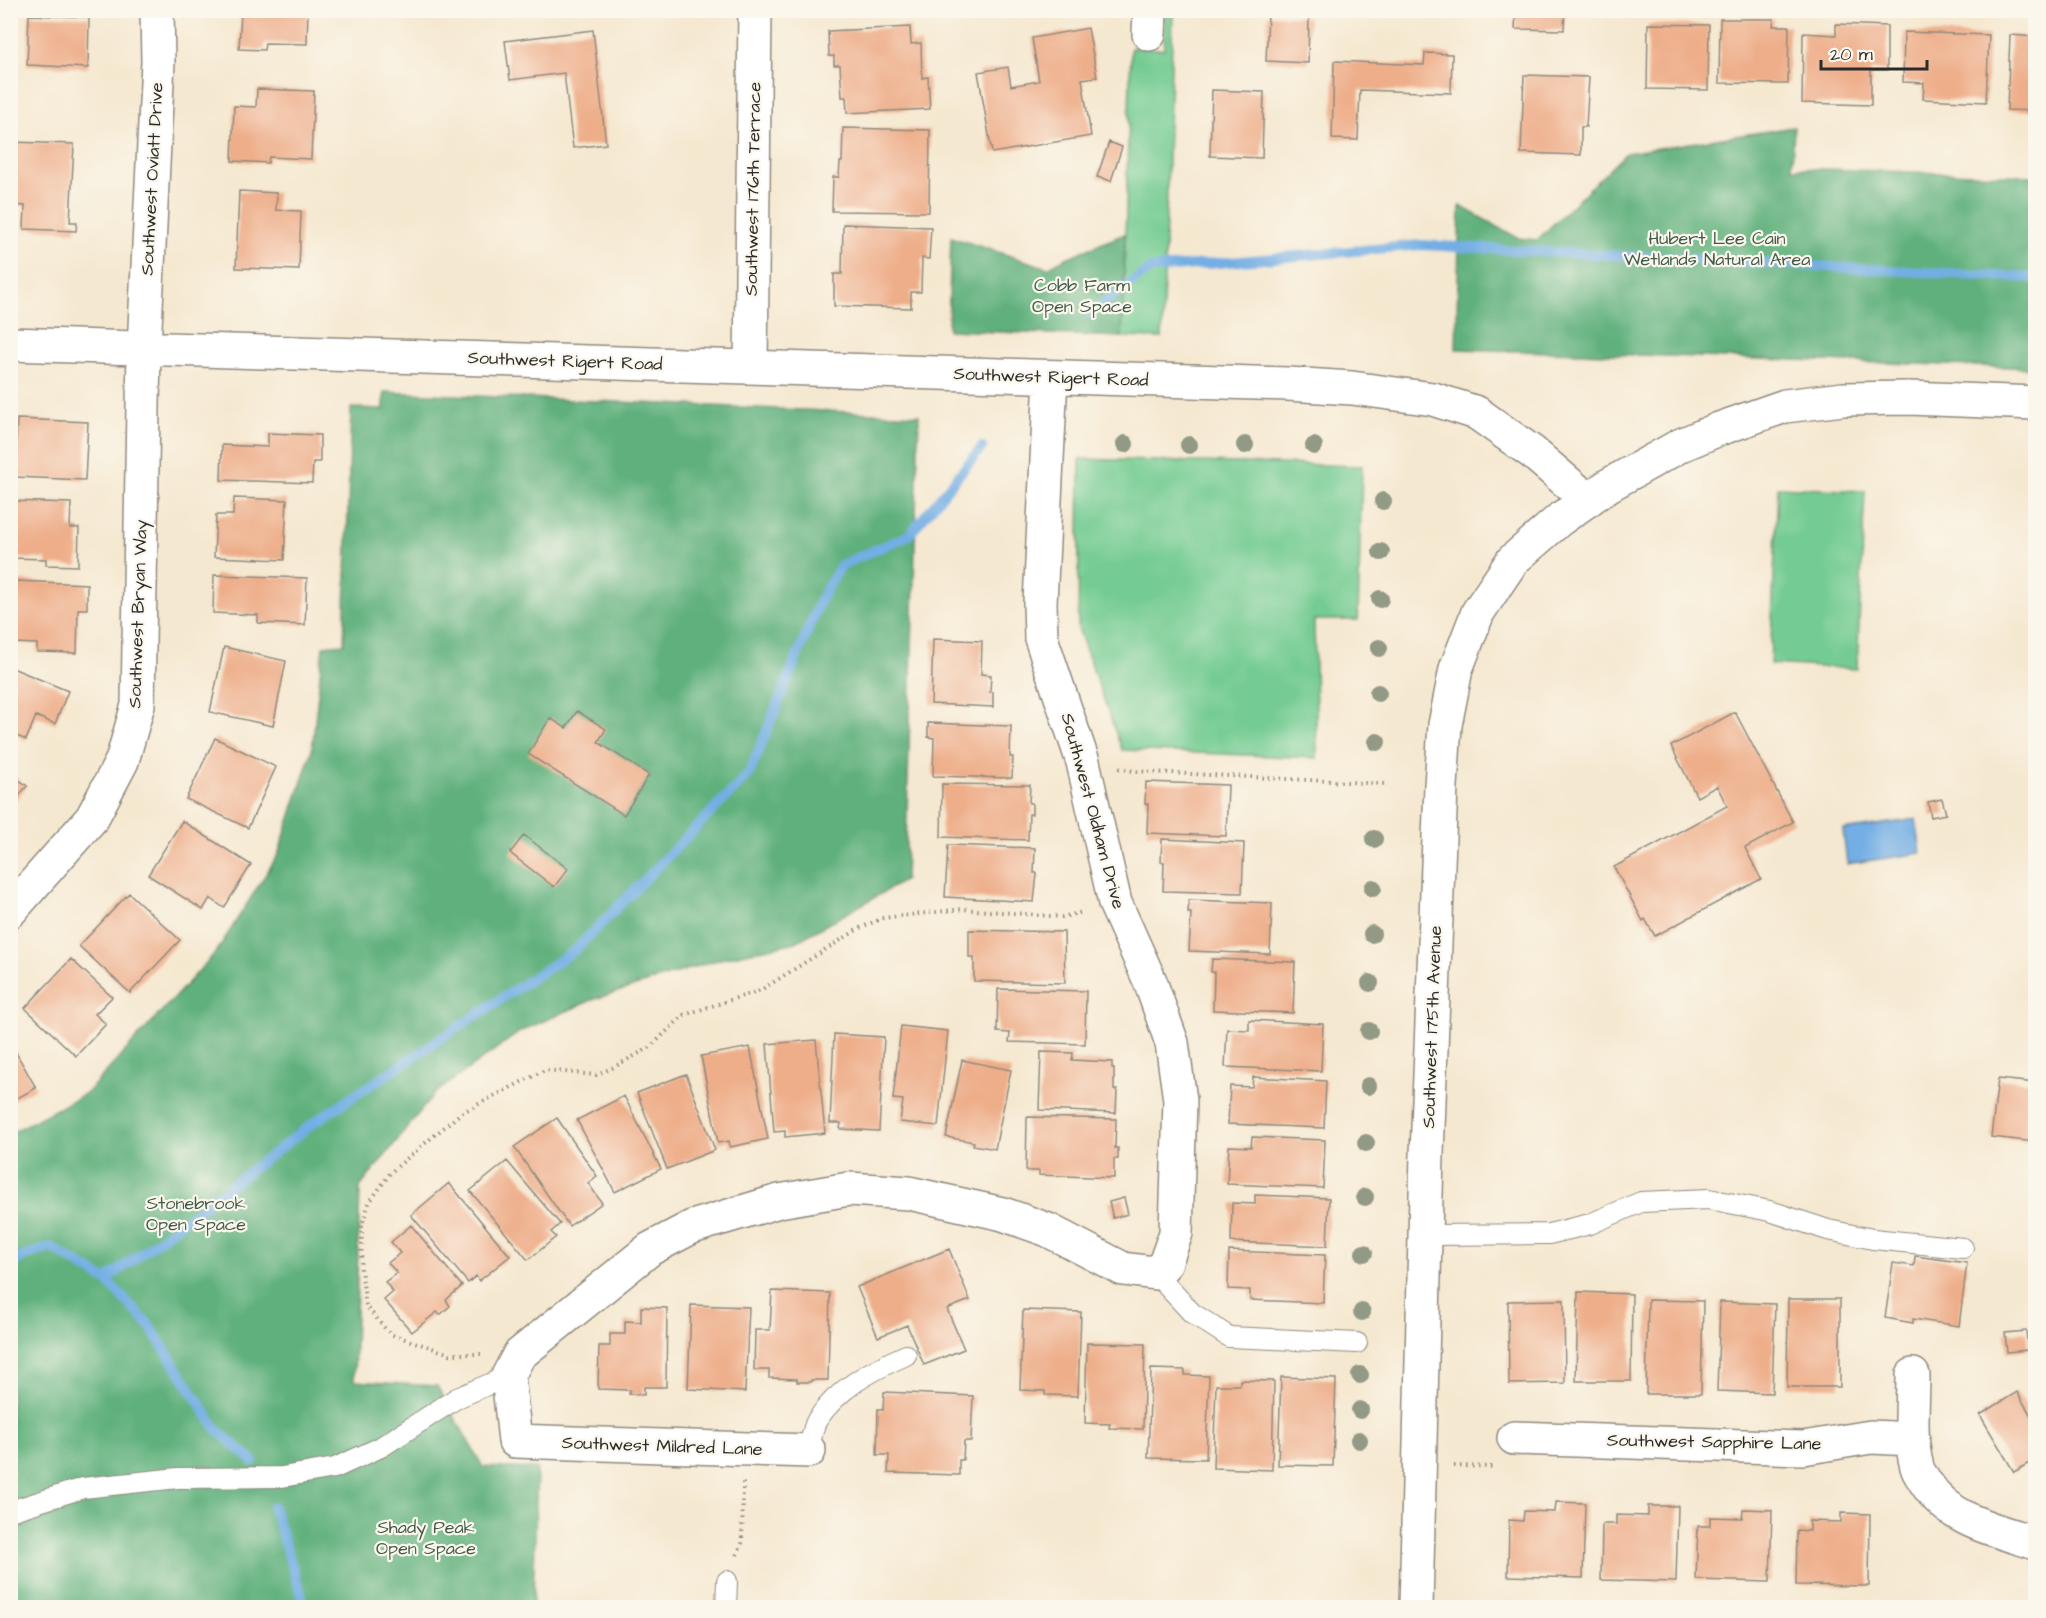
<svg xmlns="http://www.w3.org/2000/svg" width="2046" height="1618" viewBox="0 0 2046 1618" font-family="'Architects Daughter',sans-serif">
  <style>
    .green { fill: #74cc92; stroke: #507c5e; stroke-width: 1.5 }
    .forest { fill: #5fb07c; stroke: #456e54; stroke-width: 1.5 }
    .water { fill: #73aee4; stroke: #4f6c88; stroke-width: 1.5 }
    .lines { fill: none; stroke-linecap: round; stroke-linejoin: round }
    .stream { stroke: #73aee4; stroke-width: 10 }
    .building { fill: #eeae8a }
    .lane-casing { stroke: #908a7e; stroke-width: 22 }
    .street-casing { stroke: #908a7e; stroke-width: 36 }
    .secondary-casing { stroke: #908a7e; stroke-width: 36 }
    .path { stroke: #908a7e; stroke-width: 4; stroke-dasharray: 1.5 4.5; stroke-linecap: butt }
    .lane { stroke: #fff; stroke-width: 20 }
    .street { stroke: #fff; stroke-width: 33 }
    .secondary { stroke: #fff; stroke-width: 33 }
    .tree { fill: #929a86 }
    .labels { text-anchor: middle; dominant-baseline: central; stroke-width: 4.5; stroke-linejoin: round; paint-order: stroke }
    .street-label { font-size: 18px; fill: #2b2b2b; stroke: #fbf7ec }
    .park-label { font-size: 18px; fill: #415b4a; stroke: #fbf7ec }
  </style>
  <rect width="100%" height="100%" fill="#fbf7ec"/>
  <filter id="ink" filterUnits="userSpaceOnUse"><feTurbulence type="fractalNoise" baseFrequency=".0167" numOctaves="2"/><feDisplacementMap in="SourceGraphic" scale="12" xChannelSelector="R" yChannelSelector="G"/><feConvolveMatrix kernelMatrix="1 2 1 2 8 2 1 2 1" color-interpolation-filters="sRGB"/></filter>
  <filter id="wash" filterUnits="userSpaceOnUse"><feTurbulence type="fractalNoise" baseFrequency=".008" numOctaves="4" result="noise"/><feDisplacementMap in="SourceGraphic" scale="24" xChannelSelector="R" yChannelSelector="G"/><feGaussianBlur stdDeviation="1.35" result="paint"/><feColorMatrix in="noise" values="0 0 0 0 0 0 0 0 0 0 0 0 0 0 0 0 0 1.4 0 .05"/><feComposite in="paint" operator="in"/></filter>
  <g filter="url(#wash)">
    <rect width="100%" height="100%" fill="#f5e8d0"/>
    <!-- green -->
    <path class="green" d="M 1165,11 L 1173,11 L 1162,338 L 1122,337 L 1131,48 L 1164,49 Z
      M 1080,459 L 1362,466 L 1358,620 L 1314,620 L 1317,758 L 1122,750 L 1078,628 Z
      M 1778,487 L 1865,491 L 1857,669 L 1770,664 Z"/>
    <!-- forest -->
    <path class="forest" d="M 1794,127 L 1792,168 L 2035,176 L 2035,368 L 1456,349 L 1460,206 L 1518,238 L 1537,240 L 1626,153 Z
      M 1125,234 L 1122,337 L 948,330 L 951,237 L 1048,268 L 1064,259 Z
      M 384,392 L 919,415 L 905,880 L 796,942 L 720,959 L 592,1000 L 521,1031 L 434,1094 L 360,1187 L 354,1381 L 437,1386 L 483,1467 L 537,1469 L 533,1607 L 11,1608 L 11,1133 L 87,1093 L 217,951 L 278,855 L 312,750 L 323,646 L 344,644 L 351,408 L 384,409 Z"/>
    <!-- water -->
    <path class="water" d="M 1916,819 L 1921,853 L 1847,864 L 1843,830 Z"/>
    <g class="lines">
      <!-- stream -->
      <path class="stream" d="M 1090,313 L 1150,269 L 1421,245 L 2036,278
        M 10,1265 L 25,1256 L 50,1247 L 106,1280 L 316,1121 L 575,950 L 749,774 L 821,598 L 841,565 L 909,535 L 982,447
        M 106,1280 L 149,1325 L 217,1430 L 253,1461
        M 273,1507 L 302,1597 L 302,1608"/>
    </g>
    <g id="blocks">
      <!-- building -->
      <path class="building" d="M 249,10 L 308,10 L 307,44 L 265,43 L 264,50 L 239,49 L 241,11 Z
        M 1516,10 L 1565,10 L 1564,30 L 1515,29 Z
        M 29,15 L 89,17 L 88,68 L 27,65 Z
        M 1268,15 L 1309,17 L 1308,63 L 1266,61 Z
        M 1720,19 L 1774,19 L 1773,26 L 1789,26 L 1788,84 L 1719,83 Z
        M 1648,24 L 1709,25 L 1708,90 L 1647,89 Z
        M 1836,24 L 1887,26 L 1887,70 L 1871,70 L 1871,105 L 1802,103 L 1803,33 L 1836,35 Z
        M 910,27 L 911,44 L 921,43 L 922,78 L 928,77 L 930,109 L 847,113 L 846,97 L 842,97 L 840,65 L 834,65 L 834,56 L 829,56 L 828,31 Z
        M 1088,28 L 1097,77 L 1082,79 L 1091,136 L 992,153 L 978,72 L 1008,67 L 1011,86 L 1039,81 L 1032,38 Z
        M 593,30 L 606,144 L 573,148 L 564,73 L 510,80 L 505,41 Z
        M 1904,32 L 1989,35 L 1986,102 L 1923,99 L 1924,83 L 1903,82 Z
        M 2010,35 L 2036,37 L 2036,111 L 2007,110 Z
        M 1425,53 L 1452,54 L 1451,93 L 1360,90 L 1358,140 L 1332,139 L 1334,61 L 1424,65 Z
        M 1524,75 L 1589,77 L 1586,127 L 1581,127 L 1581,155 L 1521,153 Z
        M 257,89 L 314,91 L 311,159 L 269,157 L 268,163 L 232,161 L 234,106 L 256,107 Z
        M 1212,90 L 1264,92 L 1262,158 L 1210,156 Z
        M 843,128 L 930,130 L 929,212 L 832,211 L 833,177 L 839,177 L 840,162 L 842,162 Z
        M 10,142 L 74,144 L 70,222 L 77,222 L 76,231 L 24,229 L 25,206 L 10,205 Z
        M 1109,142 L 1122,147 L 1111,181 L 1097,177 Z
        M 239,191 L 277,193 L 276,210 L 301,211 L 299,270 L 236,268 Z
        M 843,224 L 931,227 L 929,259 L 922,258 L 921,292 L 911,292 L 911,308 L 834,306 L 834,274 L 842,274 Z
        M 17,419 L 88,422 L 85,480 L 15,477 Z
        M 268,433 L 320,435 L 320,462 L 313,462 L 312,483 L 221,480 L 222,445 L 268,447 Z
        M 234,498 L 287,500 L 284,560 L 214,557 L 216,515 L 233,515 Z
        M 11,501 L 71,503 L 70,528 L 79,528 L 78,566 L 46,565 L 46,559 L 10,558 Z
        M 214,575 L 307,578 L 305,625 L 258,623 L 258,615 L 213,613 Z
        M 16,581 L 87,584 L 87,609 L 78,609 L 77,653 L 37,652 L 37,644 L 14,643 Z
        M 933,639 L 982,641 L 981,674 L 991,675 L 990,692 L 993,692 L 993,707 L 931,704 Z
        M 224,647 L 286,661 L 273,726 L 210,712 Z
        M 10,667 L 68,691 L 55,724 L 36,716 L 26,740 L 10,733 Z
        M 577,711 L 606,729 L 598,742 L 649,775 L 624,815 L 528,754 L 550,718 L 566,728 Z
        M 1735,712 L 1793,822 L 1745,848 L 1761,879 L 1655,936 L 1645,919 L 1643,921 L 1614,867 L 1727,806 L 1717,786 L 1697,797 L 1671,746 Z
        M 928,723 L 1011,726 L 1010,757 L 1013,757 L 1012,778 L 933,776 L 934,738 L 928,737 Z
        M 215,738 L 276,767 L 248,828 L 186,799 Z
        M 10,773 L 27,786 L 10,807 Z
        M 1146,782 L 1228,785 L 1226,836 L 1147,833 L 1148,804 L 1145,804 Z
        M 942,784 L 1030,785 L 1029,803 L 1032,803 L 1032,814 L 1029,814 L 1028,840 L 941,837 Z
        M 1942,799 L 1946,814 L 1931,817 L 1928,802 Z
        M 182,821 L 251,865 L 224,908 L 210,898 L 203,910 L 148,875 Z
        M 524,835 L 568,869 L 554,887 L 510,853 Z
        M 1162,839 L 1244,843 L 1242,893 L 1163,891 L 1164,862 L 1161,862 Z
        M 948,845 L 1035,848 L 1034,873 L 1037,873 L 1034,902 L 945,897 Z
        M 129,893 L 180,940 L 130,993 L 79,946 Z
        M 1189,900 L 1272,903 L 1270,954 L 1189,951 L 1191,913 L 1188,913 Z
        M 969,930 L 1064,932 L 1065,983 L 974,981 L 974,957 L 969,957 Z
        M 71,959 L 112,997 L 95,1014 L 106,1024 L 76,1056 L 25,1008 Z
        M 1212,959 L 1295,962 L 1293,1013 L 1213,1010 L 1214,972 L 1211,972 Z
        M 998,989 L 1086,991 L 1085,1044 L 1009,1042 L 1010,1033 L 997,1032 Z
        M 1249,1020 L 1323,1024 L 1321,1071 L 1225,1067 L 1227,1029 L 1249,1030 Z
        M 901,1026 L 948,1031 L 938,1126 L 900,1122 L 903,1100 L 893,1099 Z
        M 834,1034 L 884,1037 L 879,1131 L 840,1129 L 841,1123 L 830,1123 Z
        M 816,1040 L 825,1133 L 785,1137 L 785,1131 L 774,1132 L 767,1044 Z
        M 10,1042 L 36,1088 L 10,1102 Z
        M 750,1047 L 768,1139 L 730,1147 L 729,1141 L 718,1143 L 701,1056 Z
        M 1041,1052 L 1073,1053 L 1072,1060 L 1112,1062 L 1112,1068 L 1114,1068 L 1114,1090 L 1117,1090 L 1116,1113 L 1039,1110 Z
        M 962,1060 L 1011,1070 L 995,1149 L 973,1145 L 974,1142 L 946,1137 Z
        M 686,1074 L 715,1150 L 667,1169 L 637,1093 Z
        M 1253,1077 L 1326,1081 L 1324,1128 L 1228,1124 L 1230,1086 L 1252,1087 Z
        M 1998,1079 L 2036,1083 L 2036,1142 L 1991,1137 Z
        M 624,1096 L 661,1169 L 615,1192 L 577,1120 Z
        M 1027,1117 L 1116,1119 L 1115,1148 L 1118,1148 L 1118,1159 L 1114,1159 L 1114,1178 L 1039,1175 L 1039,1171 L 1026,1171 Z
        M 557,1118 L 597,1176 L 588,1183 L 602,1203 L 569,1226 L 514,1147 Z
        M 1252,1137 L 1325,1140 L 1323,1188 L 1227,1184 L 1229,1146 L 1251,1147 Z
        M 507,1161 L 560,1224 L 551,1232 L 556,1237 L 528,1260 L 470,1191 Z
        M 449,1183 L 510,1256 L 479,1281 L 476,1276 L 468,1283 L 411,1215 Z
        M 1255,1195 L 1329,1198 L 1327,1246 L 1231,1242 L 1232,1203 L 1255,1204 Z
        M 1124,1198 L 1128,1214 L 1113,1218 L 1109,1202 Z
        M 411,1225 L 462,1286 L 446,1300 L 450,1306 L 440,1315 L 437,1312 L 412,1332 L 384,1300 L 393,1292 L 385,1282 L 397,1273 L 388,1263 L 400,1253 L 391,1242 Z
        M 949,1249 L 970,1300 L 947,1309 L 964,1349 L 924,1365 L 907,1325 L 878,1337 L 857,1287 Z
        M 1229,1251 L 1325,1255 L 1323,1303 L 1250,1300 L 1250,1290 L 1228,1289 Z
        M 1915,1256 L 1967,1263 L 1959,1326 L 1913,1319 L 1913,1323 L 1885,1318 L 1893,1263 L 1914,1266 Z
        M 772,1291 L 830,1293 L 828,1380 L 811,1380 L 811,1382 L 797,1382 L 797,1379 L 769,1378 L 769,1370 L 754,1370 L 755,1330 L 770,1330 Z
        M 1578,1292 L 1632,1294 L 1631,1381 L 1576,1381 Z
        M 1788,1299 L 1840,1299 L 1840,1387 L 1787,1387 Z
        M 1564,1300 L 1565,1383 L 1509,1384 L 1508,1301 Z
        M 1648,1300 L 1703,1301 L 1701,1394 L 1646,1394 Z
        M 1720,1302 L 1775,1304 L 1772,1393 L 1717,1391 Z
        M 691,1305 L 749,1307 L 745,1392 L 688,1389 Z
        M 641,1307 L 667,1308 L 666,1387 L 644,1387 L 644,1395 L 629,1394 L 630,1390 L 598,1389 L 599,1346 L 610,1346 L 610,1334 L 625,1334 L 625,1321 L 641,1322 Z
        M 1023,1310 L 1081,1312 L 1078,1396 L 1045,1395 L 1045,1391 L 1020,1390 Z
        M 2026,1331 L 2028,1350 L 2007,1352 L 2005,1333 Z
        M 1087,1343 L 1145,1344 L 1143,1429 L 1109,1428 L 1110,1424 L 1085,1423 Z
        M 1151,1369 L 1185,1370 L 1185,1375 L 1209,1376 L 1206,1459 L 1148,1458 Z
        M 1281,1377 L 1336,1379 L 1333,1466 L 1278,1465 Z
        M 1240,1380 L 1274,1381 L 1272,1470 L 1213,1468 L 1216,1385 L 1240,1385 Z
        M 884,1392 L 973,1396 L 971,1441 L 964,1441 L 963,1460 L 959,1460 L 959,1475 L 888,1473 L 889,1455 L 877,1455 L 878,1409 L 883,1410 Z
        M 2017,1392 L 2036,1424 L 2036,1459 L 2014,1472 L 1980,1415 Z
        M 1556,1502 L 1585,1503 L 1583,1578 L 1508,1576 L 1509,1520 L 1523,1521 L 1524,1511 L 1555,1512 Z
        M 1648,1506 L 1678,1506 L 1676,1582 L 1601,1580 L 1602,1524 L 1616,1524 L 1616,1515 L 1648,1516 Z
        M 1743,1509 L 1772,1510 L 1770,1582 L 1696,1580 L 1698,1526 L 1710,1526 L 1710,1517 L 1742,1518 Z
        M 1841,1513 L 1870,1514 L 1869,1586 L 1796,1585 L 1797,1530 L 1809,1531 L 1809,1521 L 1841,1522 Z"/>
    </g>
  </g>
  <g filter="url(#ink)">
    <use href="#blocks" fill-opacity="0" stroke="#908a7e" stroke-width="1.5"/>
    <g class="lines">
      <!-- lane casing -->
      <g class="lane-casing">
        <path id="lane" d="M 1425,1235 L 1549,1234 L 1590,1224 L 1641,1202 L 1709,1199 L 1770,1211 L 1828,1230 L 1873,1239 L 1963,1248
          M 1155,1273 L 1192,1313 L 1229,1337 L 1357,1343
          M 809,1451 C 811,1442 812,1428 817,1420 C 838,1388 872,1370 906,1355
          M 10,1511 L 83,1488 L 178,1478 L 282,1477 L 335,1468 L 381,1447 L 457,1398 L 508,1376
          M 726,1608 L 727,1581"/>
      </g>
      <!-- street casing -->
      <g class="street-casing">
        <path id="street" d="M 1149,34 L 1150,10
          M 10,344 L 1288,384 L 1352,388 L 1433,399 L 1477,413 L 1532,452 L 1588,500
          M 751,367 L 755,10
          M 10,911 L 92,818 L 122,761 L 138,705 L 144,348 L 158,62 L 157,10
          M 1913,1375 C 1913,1405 1909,1438 1917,1467 C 1918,1472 1923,1478 1926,1483 C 1950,1521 1995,1530 2036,1543
          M 1514,1438 L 1803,1448 L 1871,1437 L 1912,1439
          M 809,1451 L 515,1441 L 508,1376 L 519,1355 L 650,1249 L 692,1227 L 779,1201 L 849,1189 L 909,1193 L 1003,1214 L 1048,1230 L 1123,1269 L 1155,1273 L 1165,1264 L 1176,1233 L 1180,1100 L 1172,1043 L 1150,981 L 1115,903 L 1083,762 L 1041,638 L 1040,603 L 1051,377"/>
      </g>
      <!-- secondary casing -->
      <g class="secondary-casing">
        <path id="secondary" d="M 1416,1608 L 1427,1154 L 1441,786 L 1445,725 L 1456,669 L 1478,612 L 1513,560 L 1559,520 L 1609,485 L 1681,445 L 1719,429 L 1785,406 L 1843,399 L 1909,398 L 2036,403"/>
      </g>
      <!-- path -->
      <path class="path" d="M 1119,768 L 1133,771 L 1386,784
        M 481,1354 L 450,1354 L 390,1334 L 366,1306 L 361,1269 L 362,1225 L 369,1203 L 391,1172 L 461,1113 L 545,1070 L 596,1075 L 612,1068 L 649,1048 L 684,1015 L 761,990 L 860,928 L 883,918 L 963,909 L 1062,917 L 1083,912
        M 1454,1466 L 1495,1467
        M 737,1555 L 742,1543 L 743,1482"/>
      <!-- lane -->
      <use href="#lane" class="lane"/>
      <!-- street -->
      <use href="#street" class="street"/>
      <!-- secondary -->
      <use href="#secondary" class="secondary"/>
    </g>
    <!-- trees -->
    <g class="tree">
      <circle cx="1125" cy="444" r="9"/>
      <circle cx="1189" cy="445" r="9"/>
      <circle cx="1245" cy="445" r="9"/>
      <circle cx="1314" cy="446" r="9"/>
      <circle cx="1383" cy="501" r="9"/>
      <circle cx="1381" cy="552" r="9"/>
      <circle cx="1380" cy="599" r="9"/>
      <circle cx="1379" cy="648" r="9"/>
      <circle cx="1378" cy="693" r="9"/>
      <circle cx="1377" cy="742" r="9"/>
      <circle cx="1374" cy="839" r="9"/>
      <circle cx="1373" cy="888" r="9"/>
      <circle cx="1372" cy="934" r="9"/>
      <circle cx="1370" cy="983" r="9"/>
      <circle cx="1369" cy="1031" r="9"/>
      <circle cx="1368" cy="1086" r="9"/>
      <circle cx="1366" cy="1143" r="9"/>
      <circle cx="1365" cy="1197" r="9"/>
      <circle cx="1364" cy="1253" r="9"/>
      <circle cx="1362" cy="1312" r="9"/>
      <circle cx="1360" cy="1375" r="9"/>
      <circle cx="1360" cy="1410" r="9"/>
      <circle cx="1359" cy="1440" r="9"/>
    </g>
  </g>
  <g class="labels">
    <!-- street labels -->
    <g class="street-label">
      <text transform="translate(152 179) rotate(-87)">Southwest Oviatt Drive</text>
      <text transform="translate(753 189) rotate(-89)">Southwest 176th Terrace</text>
      <text transform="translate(565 361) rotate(2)">Southwest Rigert Road</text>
      <text transform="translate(1051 377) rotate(2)">Southwest Rigert Road</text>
      <text transform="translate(138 614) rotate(-88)">Southwest Bryan Way</text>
      <text transform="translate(1093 811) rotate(75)">Southwest Oldham Drive</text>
      <text transform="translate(1432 1027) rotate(-88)">Southwest 175th Avenue</text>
      <text transform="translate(1714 1442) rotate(1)">Southwest Sapphire Lane</text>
      <text transform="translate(662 1446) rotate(2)">Southwest Mildred Lane</text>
    </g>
    <!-- park labels -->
    <g class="park-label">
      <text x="1717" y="238">Hubert Lee Cain<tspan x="1717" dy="21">Wetlands Natural Area</tspan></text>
      <text x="1082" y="285">Cobb Farm<tspan x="1082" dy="21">Open Space</tspan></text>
      <text x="196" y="1203">Stonebrook<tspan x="196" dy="21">Open Space</tspan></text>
      <text x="426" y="1527">Shady Peak<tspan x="426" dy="21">Open Space</tspan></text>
    </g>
  </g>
  <!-- margin -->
  <rect width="2046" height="1618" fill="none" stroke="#fbf7ec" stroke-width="36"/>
  <!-- scale -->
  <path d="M1821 60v9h106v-9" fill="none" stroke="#2b2b2b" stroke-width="3"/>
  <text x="1830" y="60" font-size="18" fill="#2b2b2b" stroke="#fbf7ec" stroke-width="4.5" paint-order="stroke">20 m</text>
</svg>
